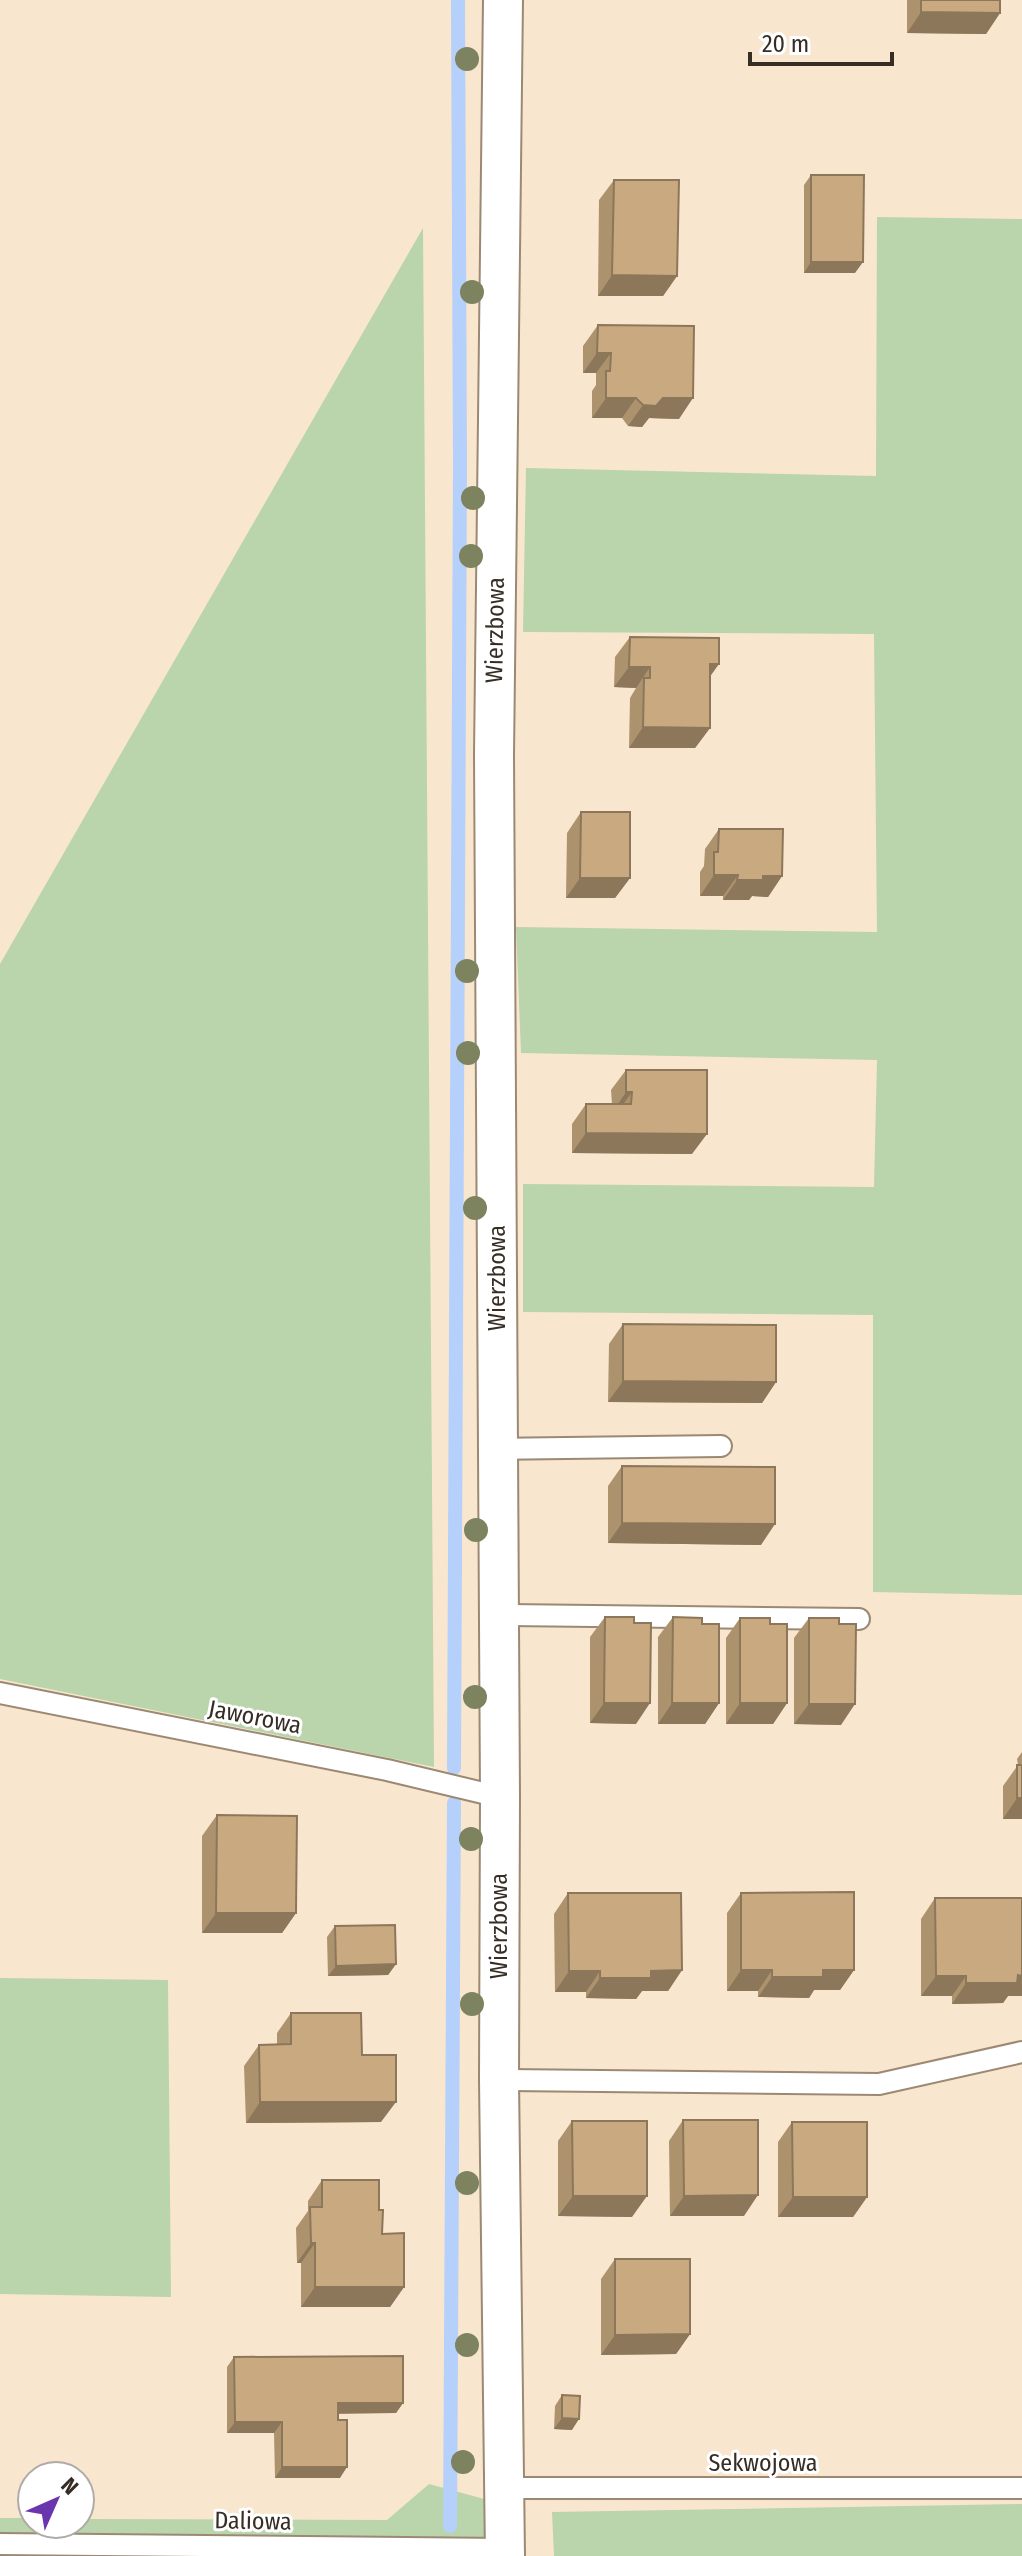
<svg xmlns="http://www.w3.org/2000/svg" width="1022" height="2556" viewBox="0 0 1022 2556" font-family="'Fira Sans Condensed',sans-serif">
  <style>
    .grass { fill: #bad4ac }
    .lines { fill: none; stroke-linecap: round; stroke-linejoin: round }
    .stream { stroke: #b4d0fb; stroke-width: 14 }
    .service-casing { stroke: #9b8974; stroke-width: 24 }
    .minor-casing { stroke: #9b8974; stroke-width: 42 }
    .service { stroke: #fff; stroke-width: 20 }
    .minor { stroke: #fff; stroke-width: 38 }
    .tree { fill: #7d825f }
    .wall { fill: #ad926e }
    .shaded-wall { fill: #8d775a }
    .building { fill: #c9aa80; stroke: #8d775a; stroke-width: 2 }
    .labels { text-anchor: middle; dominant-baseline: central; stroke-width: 6; stroke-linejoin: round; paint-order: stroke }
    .street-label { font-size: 24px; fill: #362e25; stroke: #fff }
  </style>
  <rect width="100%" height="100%" fill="#f9e6cf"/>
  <!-- grass -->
  <path class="grass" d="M 877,217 L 1022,219 L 1022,1595 L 873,1592 L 873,1315 L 523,1312 L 523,1184 L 874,1187 L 877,1060 L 521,1053 L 516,927 L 877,932 L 874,634 L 523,632 L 526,468 L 876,476 Z
    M 423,228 L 434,1767 L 0,1679 L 0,964 Z
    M 0,1978 L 168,1980 L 171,2297 L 0,2294 Z
    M 429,2484 L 488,2500 L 488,2556 L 0,2556 L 0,2518 L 32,2518 L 32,2524 L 80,2524 L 80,2519 L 387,2520 Z
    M 1022,2504 L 1022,2556 L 554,2556 L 552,2512 Z"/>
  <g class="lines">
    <!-- stream -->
    <path class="stream" d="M 454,1768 L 460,465 L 458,0
      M 450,2526 L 454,1803"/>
    <!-- service casing -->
    <g class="service-casing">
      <path id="service" d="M 498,1449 L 721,1446
        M 499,1615 L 859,1619
        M 0,1693 L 387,1770 L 500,1797
        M 499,2080 L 879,2084 L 1022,2052
        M 504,2488 L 1022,2488
        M 0,2544 L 505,2549"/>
    </g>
    <!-- minor casing -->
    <g class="minor-casing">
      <path id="minor" d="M 503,0 L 494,755 L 500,1797 L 499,2080 L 505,2556"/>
    </g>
    <!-- service -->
    <use href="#service" class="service"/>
    <!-- minor -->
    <use href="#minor" class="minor"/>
  </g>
  <!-- trees -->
  <g class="tree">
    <circle cx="467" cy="59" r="12"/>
    <circle cx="472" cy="292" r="12"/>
    <circle cx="473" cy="498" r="12"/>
    <circle cx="471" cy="556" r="12"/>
    <circle cx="467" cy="971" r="12"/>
    <circle cx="468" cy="1053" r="12"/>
    <circle cx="475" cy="1208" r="12"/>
    <circle cx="476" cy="1530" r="12"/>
    <circle cx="475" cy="1697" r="12"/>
    <circle cx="471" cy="1839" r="12"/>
    <circle cx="472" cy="2004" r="12"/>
    <circle cx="467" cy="2183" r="12"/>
    <circle cx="467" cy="2345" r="12"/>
    <circle cx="463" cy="2462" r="12"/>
  </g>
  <!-- wall -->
  <path class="wall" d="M 907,0 L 1000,0 L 1000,13 L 986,34 L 907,33 Z
    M 811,175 L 855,273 L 804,273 L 804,185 Z
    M 614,180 L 677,276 L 663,296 L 598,296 L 599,200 Z
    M 598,325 L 679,419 L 649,418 L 642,427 L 628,426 L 622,418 L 592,418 L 592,391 L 596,385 L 596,373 L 583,373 L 583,346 Z
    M 630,637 L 710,676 L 710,728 L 695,748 L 629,748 L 630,698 L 636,688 L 614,687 L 615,657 Z
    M 581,812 L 630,878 L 615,898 L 566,898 L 567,833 Z
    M 719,829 L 782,876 L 768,897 L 752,896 L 749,900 L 723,900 L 723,896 L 700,896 L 700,872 L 704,866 L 705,849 Z
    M 626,1070 L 692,1154 L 572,1153 L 572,1124 L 586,1104 L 612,1104 L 611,1090 Z
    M 623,1324 L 776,1382 L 762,1403 L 608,1402 L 609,1344 Z
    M 622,1466 L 761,1545 L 608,1543 L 608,1486 Z
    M 605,1617 L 636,1724 L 590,1723 L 590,1637 Z
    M 673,1617 L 702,1624 L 719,1703 L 705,1724 L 658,1724 L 658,1637 Z
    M 740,1618 L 770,1624 L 787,1703 L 773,1724 L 726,1724 L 726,1638 Z
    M 809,1618 L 841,1725 L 794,1724 L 794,1638 Z
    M 1022,1752 L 1022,1819 L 1003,1819 L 1003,1786 L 1018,1765 L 1017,1759 Z
    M 217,1815 L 296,1913 L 282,1933 L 202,1933 L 202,1836 Z
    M 568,1893 L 682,1970 L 668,1991 L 642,1991 L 636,1999 L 586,1998 L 586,1992 L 555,1992 L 554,1914 Z
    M 741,1893 L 854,1970 L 840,1990 L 814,1990 L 809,1998 L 758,1997 L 758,1991 L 727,1991 L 727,1913 Z
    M 935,1898 L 1008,1996 L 1003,2003 L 952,2004 L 952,1996 L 921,1996 L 921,1919 Z
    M 335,1926 L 396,1964 L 388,1975 L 328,1976 L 327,1937 Z
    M 291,2013 L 362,2055 L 381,2122 L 246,2123 L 244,2066 L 259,2045 L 277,2045 L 277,2033 Z
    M 683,2120 L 744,2216 L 670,2216 L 669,2141 Z
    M 572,2121 L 632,2217 L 558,2216 L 558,2141 Z
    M 792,2122 L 867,2197 L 853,2217 L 778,2217 L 778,2142 Z
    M 322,2180 L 379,2210 L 382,2234 L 404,2287 L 390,2307 L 301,2307 L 301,2263 L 297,2263 L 296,2228 L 308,2211 L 308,2201 Z
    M 615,2259 L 690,2334 L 676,2354 L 601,2355 L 601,2279 Z
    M 234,2357 L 403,2403 L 396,2413 L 338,2413 L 340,2478 L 275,2478 L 274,2433 L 227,2433 L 227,2367 Z
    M 562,2395 L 572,2430 L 554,2429 L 555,2406 Z"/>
  <!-- shaded-wall -->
  <path class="shaded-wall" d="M 921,12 L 1000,13 L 986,34 L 907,33 Z
    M 811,262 L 863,262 L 855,273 L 804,273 Z
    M 612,275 L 677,276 L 663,296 L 598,296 Z
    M 597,353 L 611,353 L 596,373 L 583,373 Z
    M 606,398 L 636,398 L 622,418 L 592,418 Z
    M 663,398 L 693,398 L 679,419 L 649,418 L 642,427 L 628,426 L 643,405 Z
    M 710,664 L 719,664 L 704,685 Z
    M 629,667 L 650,667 L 636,688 L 614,687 Z
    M 643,727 L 710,728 L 695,748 L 629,748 Z
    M 714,875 L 738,875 L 723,896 L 700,896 Z
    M 763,876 L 782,876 L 768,897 L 752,896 L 749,900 L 723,900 L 737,880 Z
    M 580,878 L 630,878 L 615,898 L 566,898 Z
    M 626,1092 L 632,1092 L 617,1113 L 612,1113 Z
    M 586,1133 L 707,1134 L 692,1154 L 572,1153 Z
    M 623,1381 L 776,1382 L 762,1403 L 608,1402 Z
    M 622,1523 L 775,1524 L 761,1545 L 608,1543 Z
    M 604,1703 L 650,1703 L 636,1724 L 590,1723 Z
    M 672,1703 L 719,1703 L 705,1724 L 658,1724 Z
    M 740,1703 L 787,1703 L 773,1724 L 726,1724 Z
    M 809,1704 L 855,1704 L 841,1725 L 794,1724 Z
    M 1017,1798 L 1022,1798 L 1022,1819 L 1003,1819 Z
    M 216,1913 L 296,1913 L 282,1933 L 202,1933 Z
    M 396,1964 L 388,1975 L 328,1976 L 336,1966 Z
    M 682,1970 L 668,1991 L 642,1991 L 636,1999 L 586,1998 L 600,1978 L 651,1971 Z
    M 741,1970 L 772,1970 L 758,1991 L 727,1991 Z
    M 823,1970 L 854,1970 L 840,1990 L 814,1990 L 809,1998 L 758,1997 L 772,1977 Z
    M 569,1971 L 600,1971 L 586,1992 L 555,1992 Z
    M 1018,1975 L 1022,1976 L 1022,1996 L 1008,1996 L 1003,2003 L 952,2004 L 966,1983 Z
    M 936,1976 L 966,1976 L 952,1996 L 921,1996 Z
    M 260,2102 L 396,2102 L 381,2122 L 246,2123 Z
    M 758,2195 L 744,2216 L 670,2216 L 684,2196 Z
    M 573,2196 L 647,2196 L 632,2217 L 558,2216 Z
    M 793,2197 L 867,2197 L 853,2217 L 778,2217 Z
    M 311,2243 L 315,2243 L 301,2263 L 297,2263 Z
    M 315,2287 L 404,2287 L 390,2307 L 301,2307 Z
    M 690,2334 L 676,2354 L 601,2355 L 615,2335 Z
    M 338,2403 L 403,2403 L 396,2413 L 331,2414 Z
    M 562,2418 L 579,2419 L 572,2430 L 554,2429 Z
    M 235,2422 L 282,2422 L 274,2433 L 227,2433 Z
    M 282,2467 L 347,2467 L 340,2478 L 275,2478 Z"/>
  <!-- building -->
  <path class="building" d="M 921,0 L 1000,0 L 1000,13 L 921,12 Z
    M 811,175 L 864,175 L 863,262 L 811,262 Z
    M 614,180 L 679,180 L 677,276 L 612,275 Z
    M 598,325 L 694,326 L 693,398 L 663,398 L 656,406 L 643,405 L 636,398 L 606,398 L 606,371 L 610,371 L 611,353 L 597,353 Z
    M 630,637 L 719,638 L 719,664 L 710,664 L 710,728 L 643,727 L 644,678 L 650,678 L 650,667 L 629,667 Z
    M 581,812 L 630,812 L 630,878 L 580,878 Z
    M 719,829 L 783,829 L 782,876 L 763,876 L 763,880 L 737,880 L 738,875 L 714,875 L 714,852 L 718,852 Z
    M 626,1070 L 707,1070 L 707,1134 L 586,1133 L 586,1104 L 631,1104 L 632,1092 L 626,1092 Z
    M 623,1324 L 776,1325 L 776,1382 L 623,1381 Z
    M 622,1466 L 775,1467 L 775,1524 L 622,1523 Z
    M 605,1617 L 634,1617 L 634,1623 L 651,1623 L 650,1703 L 604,1703 Z
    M 673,1617 L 702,1618 L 702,1624 L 719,1624 L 719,1703 L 672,1703 Z
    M 740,1618 L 770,1618 L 770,1624 L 787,1624 L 787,1703 L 740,1703 Z
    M 809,1618 L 839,1618 L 839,1624 L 856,1624 L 855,1704 L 809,1704 Z
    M 1017,1765 L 1022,1765 L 1022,1798 L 1017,1798 Z
    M 217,1815 L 297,1816 L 296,1913 L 216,1913 Z
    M 854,1892 L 854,1970 L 823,1970 L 823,1977 L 772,1977 L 772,1970 L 741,1970 L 741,1893 Z
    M 568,1893 L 681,1893 L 682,1970 L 651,1971 L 651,1978 L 600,1978 L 600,1971 L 569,1971 Z
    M 935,1898 L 1022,1898 L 1022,1976 L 1018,1975 L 1017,1983 L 966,1983 L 966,1976 L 936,1976 Z
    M 395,1925 L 396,1964 L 336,1966 L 335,1926 Z
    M 291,2013 L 361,2013 L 362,2055 L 396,2055 L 396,2102 L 260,2102 L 259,2045 L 291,2044 Z
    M 683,2120 L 758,2120 L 758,2195 L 684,2196 Z
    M 572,2121 L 647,2121 L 647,2196 L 573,2196 Z
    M 792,2122 L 867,2122 L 867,2197 L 793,2197 Z
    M 322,2180 L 379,2180 L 379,2210 L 383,2210 L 382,2234 L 404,2233 L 404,2287 L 315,2287 L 315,2243 L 311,2243 L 310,2207 L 322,2207 Z
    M 615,2259 L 690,2259 L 690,2334 L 615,2335 Z
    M 403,2356 L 403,2403 L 338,2403 L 338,2420 L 347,2420 L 347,2467 L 282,2467 L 282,2422 L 235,2422 L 234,2357 Z
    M 562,2395 L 580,2396 L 579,2419 L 562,2418 Z"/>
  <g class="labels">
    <!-- street labels -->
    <g class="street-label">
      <text transform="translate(495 630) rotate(-89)">Wierzbowa</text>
      <text transform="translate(497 1278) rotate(-90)">Wierzbowa</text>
      <text transform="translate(255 1717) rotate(11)">Jaworowa</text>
      <text transform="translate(499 1926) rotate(-90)">Wierzbowa</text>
      <text x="763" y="2463">Sekwojowa</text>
      <text transform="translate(253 2521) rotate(1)">Daliowa</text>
    </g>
  </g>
  <!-- north arrow -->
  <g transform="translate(56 2500) rotate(45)"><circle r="38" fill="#ffffff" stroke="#afaba8" stroke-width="2"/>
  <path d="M0-6L14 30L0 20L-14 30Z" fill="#6a36ad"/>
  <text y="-12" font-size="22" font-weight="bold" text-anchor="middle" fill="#362e25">N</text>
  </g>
  <!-- scale -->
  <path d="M750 52v12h142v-12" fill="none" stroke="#362e25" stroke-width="4"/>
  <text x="762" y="52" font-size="24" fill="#362e25" stroke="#ffffff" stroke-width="6" paint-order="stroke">20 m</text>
</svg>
